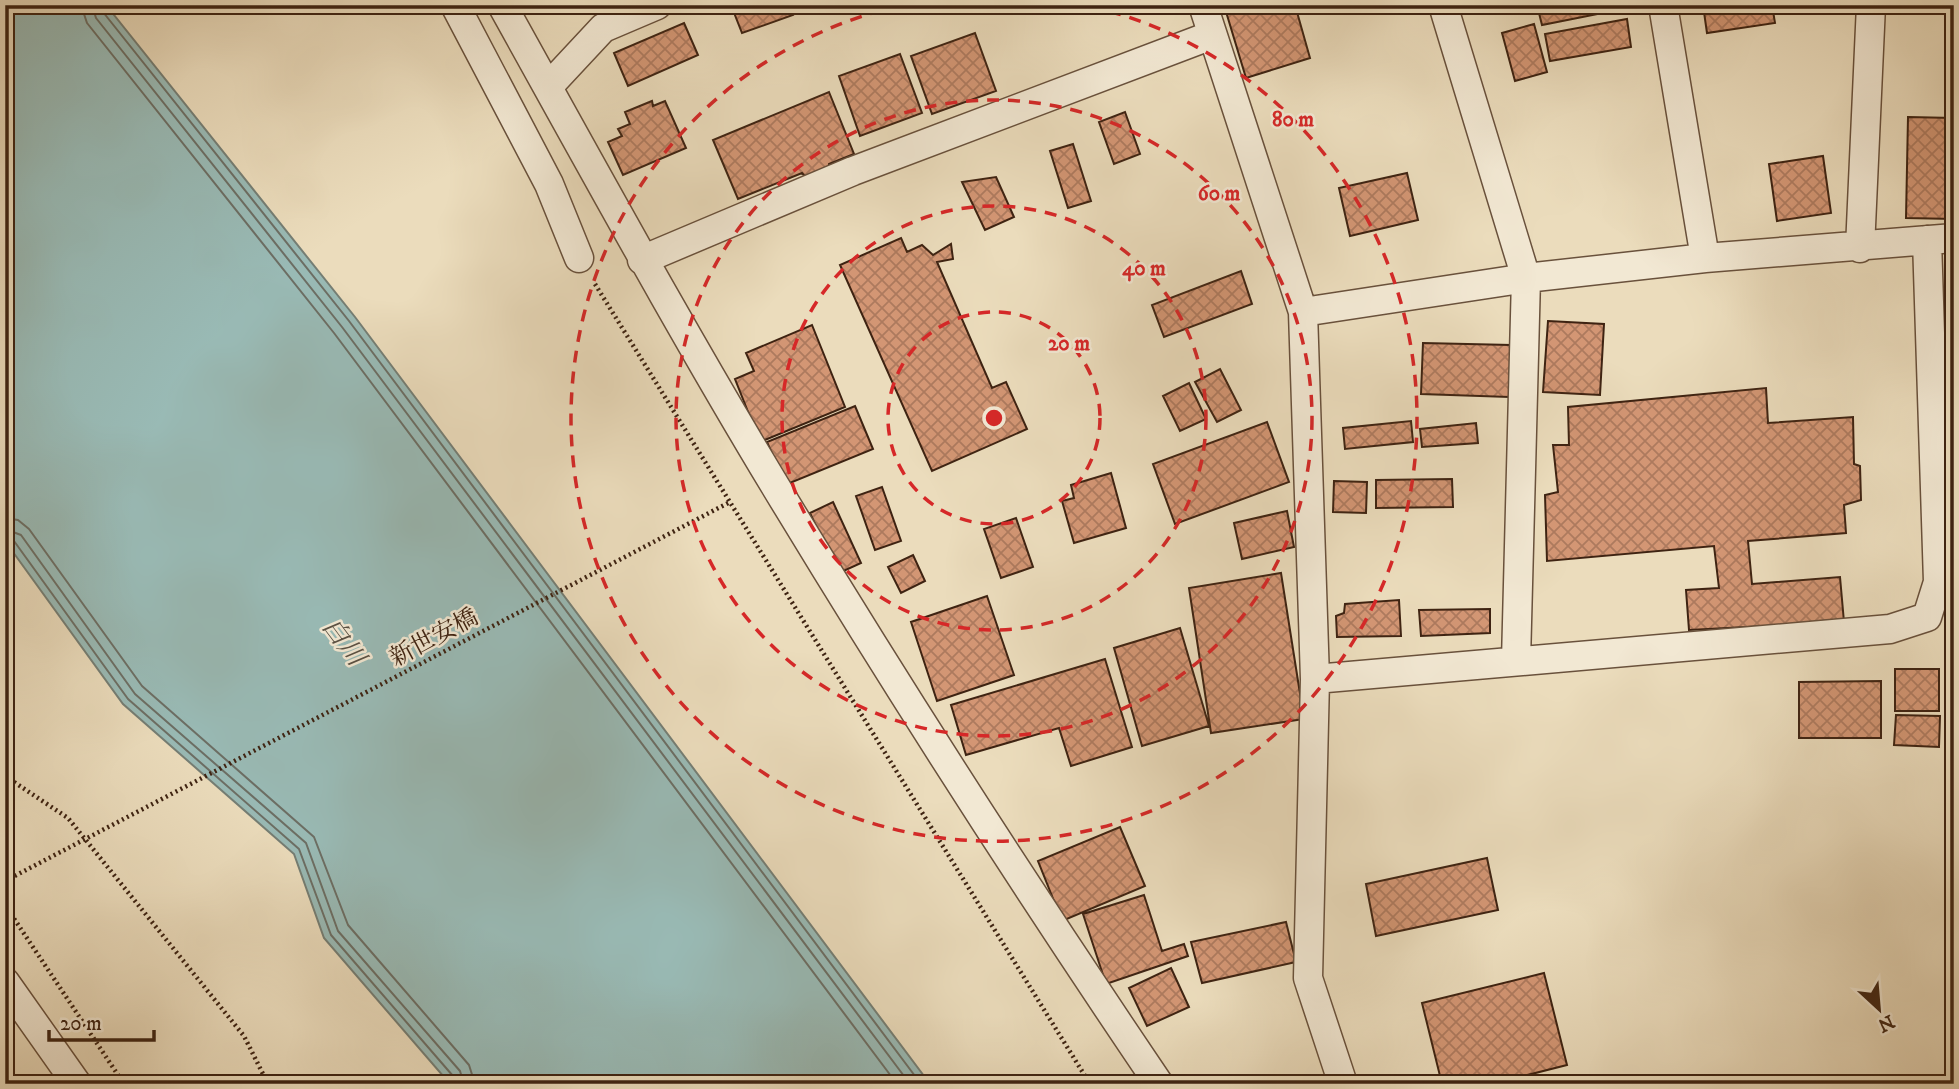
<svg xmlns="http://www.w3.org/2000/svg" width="1959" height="1089" viewBox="0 0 1959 1089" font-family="'IM FELL DW Pica','Noto Serif JP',serif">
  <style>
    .water { fill: #99bab5; stroke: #757e74; stroke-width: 2 }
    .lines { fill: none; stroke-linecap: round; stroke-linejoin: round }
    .shore { stroke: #6c6e64; stroke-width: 2 }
    .building { fill: url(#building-cross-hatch); stroke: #3e2312; stroke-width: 2 }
    .minor-casing { stroke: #69513c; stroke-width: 31 }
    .path { stroke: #3e2312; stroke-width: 4.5; stroke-dasharray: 2 3.5; stroke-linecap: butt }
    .minor { stroke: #f2e8d3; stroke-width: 28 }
    .path-bridge { stroke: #3e2312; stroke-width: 4.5; stroke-dasharray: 2 3.5; stroke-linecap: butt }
    .ring { fill: none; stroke: #d62828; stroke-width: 3.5; stroke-dasharray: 12 9 }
    .labels { text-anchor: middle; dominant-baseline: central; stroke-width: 5; stroke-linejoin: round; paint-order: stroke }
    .street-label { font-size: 24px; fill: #3e2312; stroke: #f2e8d3 }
    .water-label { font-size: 26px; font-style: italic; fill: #595043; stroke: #f2e8d3 }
    .centre { fill: #d62828; stroke: #f2e8d3; stroke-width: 3.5 }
    .ring-label { font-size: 21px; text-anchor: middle; font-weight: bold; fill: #d62828; stroke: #f2e8d3; stroke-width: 5; stroke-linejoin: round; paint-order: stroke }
  </style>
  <defs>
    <pattern id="building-cross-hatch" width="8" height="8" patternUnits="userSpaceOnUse" patternTransform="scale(1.75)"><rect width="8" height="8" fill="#d39674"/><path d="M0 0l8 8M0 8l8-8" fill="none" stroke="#ad7a5e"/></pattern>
  </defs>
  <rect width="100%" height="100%" fill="#ebdcbc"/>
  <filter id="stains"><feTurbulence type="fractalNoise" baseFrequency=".00286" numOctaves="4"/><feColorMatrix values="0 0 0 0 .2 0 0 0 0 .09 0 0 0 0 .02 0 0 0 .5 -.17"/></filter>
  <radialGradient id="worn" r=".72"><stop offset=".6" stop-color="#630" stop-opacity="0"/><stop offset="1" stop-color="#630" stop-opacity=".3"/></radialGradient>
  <!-- water -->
  <path class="water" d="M 5,5 L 106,5 L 355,317 L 930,1084 L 450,1084 L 324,938 L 294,854 L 123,704 L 5,541 Z"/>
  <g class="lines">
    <!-- shore -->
    <path class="shore" d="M 81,5 L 87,23 L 334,333 L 897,1084
      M 92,5 L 96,18 L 342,327 L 910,1084
      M 101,5 L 103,12 L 349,321 L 921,1084
      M 5,518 L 18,520 L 29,529 L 142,686 L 314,837 L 348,925 L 469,1065 L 475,1084
      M 5,529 L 21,535 L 135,694 L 306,843 L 338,931 L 460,1071 L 464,1084
      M 5,537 L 14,541 L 128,699 L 299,849 L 331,935 L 453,1076 L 455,1084"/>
  </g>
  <!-- building -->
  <path class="building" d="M 731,5 L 789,5 L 793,15 L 742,33 Z
    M 1224,5 L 1295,5 L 1310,58 L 1246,78 Z
    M 1537,5 L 1638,5 L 1638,6 L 1542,25 Z
    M 1703,5 L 1772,5 L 1775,23 L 1707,33 Z
    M 1627,19 L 1631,47 L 1550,61 L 1545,34 Z
    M 684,23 L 698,55 L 628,86 L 614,53 Z
    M 1534,24 L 1547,72 L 1515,81 L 1502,33 Z
    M 975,33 L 996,91 L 932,114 L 911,56 Z
    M 900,54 L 922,113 L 860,136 L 839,76 Z
    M 829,92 L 854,154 L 829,164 L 828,174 L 809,181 L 802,173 L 738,199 L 713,140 Z
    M 652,101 L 653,106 L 665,101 L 686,148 L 623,175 L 608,142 L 622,136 L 618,129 L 630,124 L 625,112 Z
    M 1125,112 L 1140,154 L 1114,164 L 1099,122 Z
    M 1908,117 L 1954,118 L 1954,219 L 1906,218 Z
    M 1073,144 L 1091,201 L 1068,208 L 1050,151 Z
    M 1823,156 L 1831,213 L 1777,221 L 1769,164 Z
    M 1407,173 L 1418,220 L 1350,236 L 1339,188 Z
    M 996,177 L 1014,217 L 985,230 L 962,182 Z
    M 901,238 L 907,252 L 922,245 L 933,255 L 951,244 L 953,259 L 937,262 L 992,388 L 1006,382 L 1027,429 L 932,471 L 840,265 Z
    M 1241,271 L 1252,304 L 1164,337 L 1152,305 Z
    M 1548,321 L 1604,324 L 1600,395 L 1543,392 Z
    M 812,325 L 845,407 L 760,442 L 735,379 L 754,371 L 746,353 Z
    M 1423,343 L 1511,345 L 1509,397 L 1421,394 Z
    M 1220,369 L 1241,410 L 1217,422 L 1195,382 Z
    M 1189,383 L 1206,419 L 1180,431 L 1163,396 Z
    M 1766,388 L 1768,423 L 1853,417 L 1854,464 L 1860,466 L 1861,500 L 1844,505 L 1846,533 L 1748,541 L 1752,584 L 1840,577 L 1844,622 L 1689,630 L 1686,590 L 1719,588 L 1714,546 L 1547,561 L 1545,495 L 1558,492 L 1553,445 L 1569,445 L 1568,407 Z
    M 855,406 L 873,449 L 785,485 L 767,442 Z
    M 1411,421 L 1413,442 L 1345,449 L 1343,428 Z
    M 1267,422 L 1289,482 L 1175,524 L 1153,464 Z
    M 1476,423 L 1478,443 L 1422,447 L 1420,429 Z
    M 1111,473 L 1126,528 L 1074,543 L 1062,501 L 1074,498 L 1071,485 Z
    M 1452,479 L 1453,507 L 1376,508 L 1376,480 Z
    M 1334,481 L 1367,482 L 1366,513 L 1333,512 Z
    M 882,487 L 901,541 L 875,550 L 856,496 Z
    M 833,502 L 861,563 L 837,574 L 810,513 Z
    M 1287,511 L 1294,547 L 1242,559 L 1234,523 Z
    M 1016,518 L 1033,567 L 1001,578 L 984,529 Z
    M 913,555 L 925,581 L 901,593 L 888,567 Z
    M 1281,573 L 1304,719 L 1211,733 L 1189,588 Z
    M 987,596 L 1014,675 L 937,701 L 911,622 Z
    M 1399,600 L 1401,636 L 1337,637 L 1336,616 L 1344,613 L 1345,604 Z
    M 1490,609 L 1490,633 L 1421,636 L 1419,610 Z
    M 1180,628 L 1209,726 L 1142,746 L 1114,648 Z
    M 1105,659 L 1132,747 L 1071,766 L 1059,728 L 966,755 L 951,705 Z
    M 1895,669 L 1939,669 L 1939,711 L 1895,711 Z
    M 1881,681 L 1881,738 L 1799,738 L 1799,682 Z
    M 1896,715 L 1940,716 L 1939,747 L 1894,745 Z
    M 1120,827 L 1145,886 L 1062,921 L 1038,861 Z
    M 1487,858 L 1498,910 L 1376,936 L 1366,884 Z
    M 1144,895 L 1162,951 L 1184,944 L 1188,956 L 1106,984 L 1083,914 Z
    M 1286,922 L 1296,962 L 1202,983 L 1191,942 Z
    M 1171,968 L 1189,1007 L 1147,1026 L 1129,988 Z
    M 1544,973 L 1567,1065 L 1492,1084 L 1442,1084 L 1422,1003 Z"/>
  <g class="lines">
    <!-- minor casing -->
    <g class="minor-casing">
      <path id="minor" d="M 455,5 L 549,184 L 579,258
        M 502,5 C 596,174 688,343 788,507 C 907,703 1031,895 1159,1084
        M 1203,5 L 1303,312 L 1315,679 L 1308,978 L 1343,1084
        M 1443,5 L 1526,278 L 1516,661
        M 1663,5 L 1705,258
        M 548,87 L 603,28 L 657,5
        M 1860,248 L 1871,5
        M 642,260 L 853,171 L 1212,35
        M 1303,312 L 1526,278 L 1705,258 L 1954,238
        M 1315,679 L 1890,629 L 1927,617 L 1938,582 L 1927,240
        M 5,982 L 77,1084"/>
    </g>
    <!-- path -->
    <path class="path" d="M 595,284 L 1090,1084
      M 5,776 L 68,818 L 244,1036 L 268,1084
      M 5,905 L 124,1084"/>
    <!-- minor -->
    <use href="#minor" class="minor"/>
    <!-- path-bridge -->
    <path class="path-bridge" d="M 5,881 L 730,502"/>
  </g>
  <!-- distance rings -->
  <g class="ring">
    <circle cx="994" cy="418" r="106"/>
    <circle cx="994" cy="418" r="212"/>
    <circle cx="994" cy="418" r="318"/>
    <path d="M1089 6A423 423 0 1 1 899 6"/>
  </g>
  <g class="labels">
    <!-- street labels -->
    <g class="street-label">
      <text transform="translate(434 638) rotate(-28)">新世安橋</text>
    </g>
    <!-- water labels -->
    <g class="water-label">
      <text transform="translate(343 642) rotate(53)">白川</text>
    </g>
  </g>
  <circle cx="994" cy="418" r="10" class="centre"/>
  <g class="ring-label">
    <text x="1293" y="126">80 m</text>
    <text x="1219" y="200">60 m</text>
    <text x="1144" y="275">40 m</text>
    <text x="1069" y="350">20 m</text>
  </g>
  <!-- margin -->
  <rect width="1959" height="1089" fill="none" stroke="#ebdcbc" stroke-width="28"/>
  <rect x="7" y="7" width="1945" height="1075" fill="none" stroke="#3e2312" stroke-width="3.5"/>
  <rect x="14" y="14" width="1931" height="1061" fill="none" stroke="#3e2312" stroke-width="2"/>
  <!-- north arrow -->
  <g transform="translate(1879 1009) rotate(154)" stroke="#f2e8d3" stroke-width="5" paint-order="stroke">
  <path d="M0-5L12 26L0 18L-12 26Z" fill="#3e2312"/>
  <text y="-10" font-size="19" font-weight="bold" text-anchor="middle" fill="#3e2312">N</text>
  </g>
  <!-- scale -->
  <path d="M49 1030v10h105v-10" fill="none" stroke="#3e2312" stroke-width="3.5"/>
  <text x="60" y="1030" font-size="21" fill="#3e2312" stroke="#f2e8d3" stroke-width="5" paint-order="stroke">20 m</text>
  <rect width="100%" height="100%" filter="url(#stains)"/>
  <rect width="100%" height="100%" fill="url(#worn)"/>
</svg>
